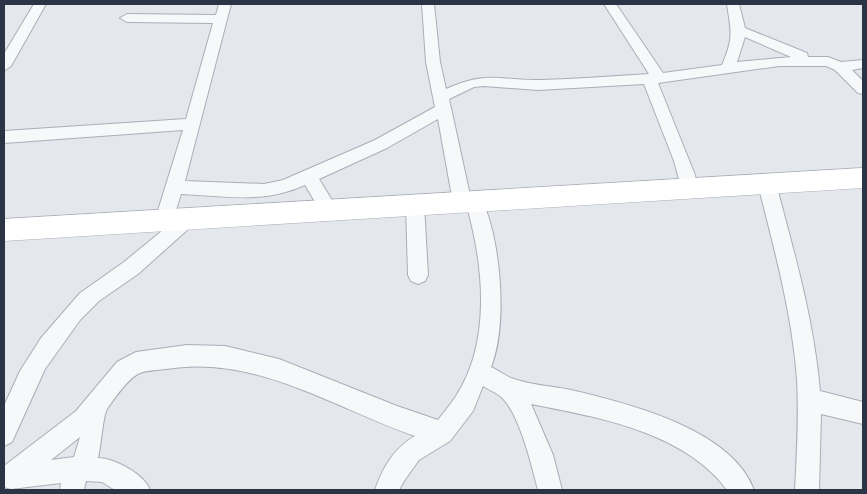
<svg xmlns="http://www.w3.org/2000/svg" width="867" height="494" viewBox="0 0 867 494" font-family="'Exo 2',sans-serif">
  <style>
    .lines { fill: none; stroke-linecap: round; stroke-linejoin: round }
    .street-casing { stroke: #a9aeb7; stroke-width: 2 }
    .secondary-casing { stroke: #a9aeb7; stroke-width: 1 }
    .street { fill: #f7f8fa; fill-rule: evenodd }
    .secondary { fill: #fff; fill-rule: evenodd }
  </style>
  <rect width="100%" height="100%" fill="#e4e7ec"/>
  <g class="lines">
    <!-- street casing -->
    <g class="street-casing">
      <path id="street" d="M 34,4 L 46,4 L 11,66 L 4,71 L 4,54 Z
        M 219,4 L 231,4 L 185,181 L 264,184 L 283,180 L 375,140 L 435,107 L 426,62 L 422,4 L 434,4 L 440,62 L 446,89 C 488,70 500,81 541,80 C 577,79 613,76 649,74 L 604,4 L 616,4 L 663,73 L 722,65 C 734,37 731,32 727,4 L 739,4 L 745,28 L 807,53 L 808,57 L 828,57 L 841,62 L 863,60 L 863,68 L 852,70 L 863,81 L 863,94 L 858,93 L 835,70 L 826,66 L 779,66 L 658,83 L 695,175 L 698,189 L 695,194 L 689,196 L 683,194 L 674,161 L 644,84 L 538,90 L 484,86 L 474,87 L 449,99 L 470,195 L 480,196 C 501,236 508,325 491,367 C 498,370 504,375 511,378 C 529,385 552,386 571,390 C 627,403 732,429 754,490 L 727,490 C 685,432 597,417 531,404 L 553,455 L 562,490 L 538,490 C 532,467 519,411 500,396 C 495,392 489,390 483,386 L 473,411 L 450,441 L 419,460 L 404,481 L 399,490 L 375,490 C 383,467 394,448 415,436 C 334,408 255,354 166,369 C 158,370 147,370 140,373 C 128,378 114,399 107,409 C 103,415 101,447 98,458 C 115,458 145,475 150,490 L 115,490 L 102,482 L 86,481 L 84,490 L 60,490 L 61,483 L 11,489 L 4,487 L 4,466 L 76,411 L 117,362 L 136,352 L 187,345 L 225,346 L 279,359 L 397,406 L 438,420 C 444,412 451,404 456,396 C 491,342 484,267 467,207 L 462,209 L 456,207 L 453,202 L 438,119 L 387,148 L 319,179 L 338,210 L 335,215 L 329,217 L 323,215 L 305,185 C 263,204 226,196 181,194 L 172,223 C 180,216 184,209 195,213 L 198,218 L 195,223 L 138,274 L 99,301 L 80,320 L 45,369 L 12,442 L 4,446 L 4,406 L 20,371 L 41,338 L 80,293 L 124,262 L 168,226 L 158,225 L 155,220 L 183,130 L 4,143 L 4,131 L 186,119 L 213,23 L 127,22 L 120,18 L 127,14 L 216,15 ZM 745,37 L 791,57 L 737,62 ZM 80,437 L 74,457 L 51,460 Z
        M 767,177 L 773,179 L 776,184 C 794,252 814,320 820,391 L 863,402 L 863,424 L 821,414 L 819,490 L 795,490 C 797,453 799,416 797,379 C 792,313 774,248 758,184 L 761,179 Z
        M 415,198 L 421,200 L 424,205 L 428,275 L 425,281 L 418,284 L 411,281 L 408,275 L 406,205 L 409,200 Z"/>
    </g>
    <!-- secondary casing -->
    <g class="secondary-casing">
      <path id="secondary" d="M 863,168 L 863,188 L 4,241 L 4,219 Z"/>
    </g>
    <!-- street -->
    <use href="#street" class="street"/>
    <!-- secondary -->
    <use href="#secondary" class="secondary"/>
  </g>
  <!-- border -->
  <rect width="867" height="494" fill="none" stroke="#2b3445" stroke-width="10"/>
</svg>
